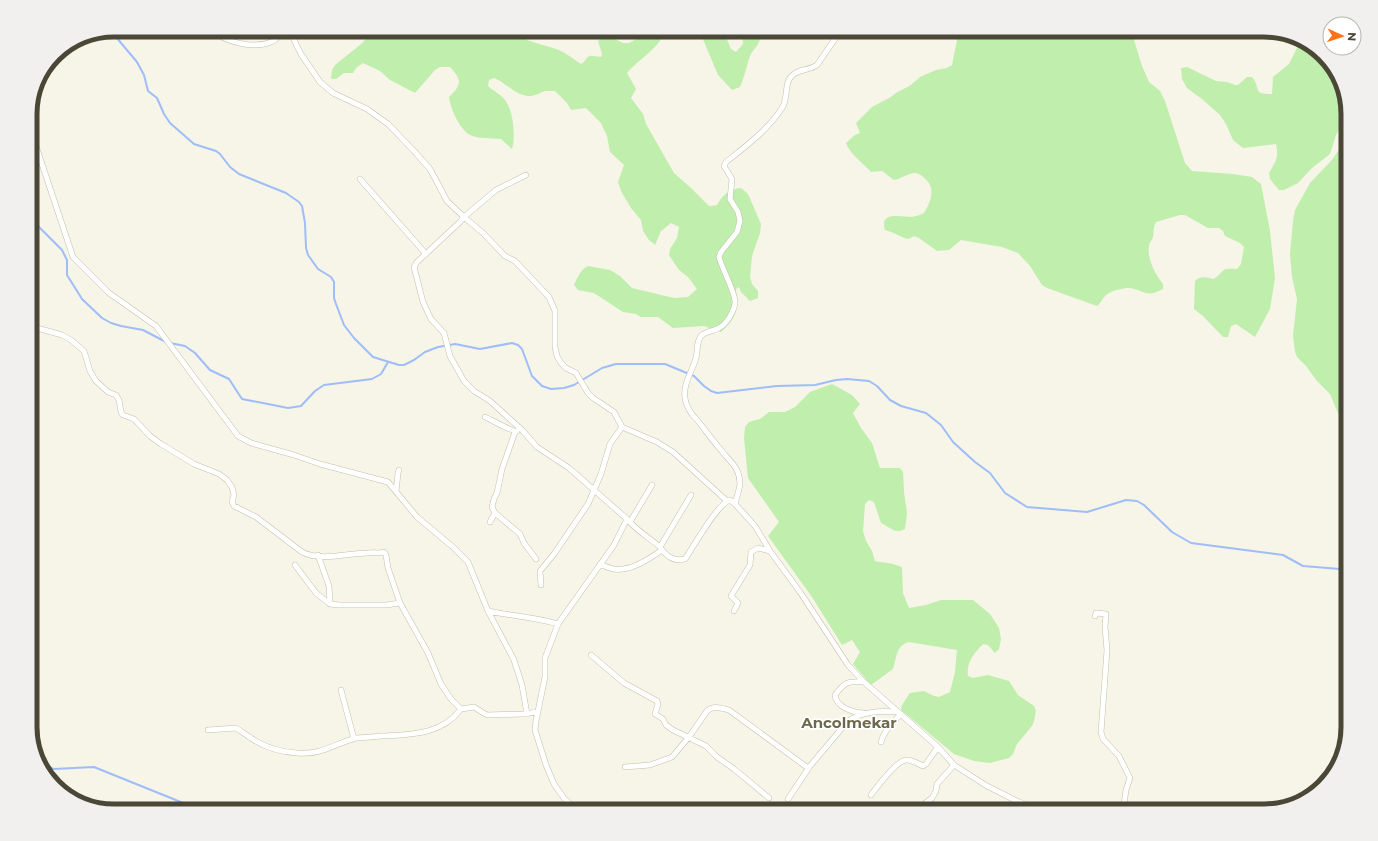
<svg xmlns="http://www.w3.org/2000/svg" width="1378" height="841" viewBox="0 0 1378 841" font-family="Montserrat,sans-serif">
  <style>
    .green { fill: #c0eead }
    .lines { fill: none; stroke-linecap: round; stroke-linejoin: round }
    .stream { stroke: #9ebdf9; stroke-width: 2 }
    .minor-casing { stroke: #c3c0a9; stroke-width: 6 }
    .minor { stroke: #fff; stroke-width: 5 }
    .labels { text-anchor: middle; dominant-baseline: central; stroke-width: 3.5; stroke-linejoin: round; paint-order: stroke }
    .quarter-label { font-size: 15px; font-weight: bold; fill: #6e694c; stroke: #fff }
    .rim { fill: none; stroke: #4a4736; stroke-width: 5 }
  </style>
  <rect width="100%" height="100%" fill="#f6f5e8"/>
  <!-- green -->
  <path class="green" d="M 370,30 L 509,30 C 523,41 538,43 553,48 C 564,51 572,58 581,64 L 584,62 C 589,53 592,56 601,57 L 602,54 L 598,41 L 603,36 L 609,36 L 623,43 L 629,43 L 648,33 L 659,32 L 663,36 C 655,51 638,60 627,73 L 636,89 L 631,98 L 643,114 L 646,124 L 674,173 L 691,188 L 709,206 L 711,206 L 717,205 C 722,195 730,189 741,188 L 748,194 L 761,224 L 760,233 L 752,256 L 750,277 L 752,284 L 758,291 L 758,298 L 750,301 L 741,292 L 739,287 L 736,289 C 738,310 737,318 721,332 L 704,326 L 673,328 L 658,317 L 641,317 L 636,314 L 623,312 L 594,293 L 578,290 L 574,285 C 577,278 581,269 588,266 L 610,270 L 620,276 L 632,288 L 674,298 L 688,297 L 697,289 L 688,277 L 679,270 L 669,255 L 670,249 L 677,238 L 679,227 L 671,223 L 661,231 L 655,245 L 649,240 L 643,231 L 641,220 L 631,208 L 622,193 L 618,182 L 624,165 L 610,152 L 607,136 L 601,123 L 586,108 L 571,110 L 567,103 L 555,91 C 552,91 548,91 545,91 C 539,93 534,97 527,96 C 514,94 506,83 494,78 L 489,80 L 488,86 C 493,91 501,94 505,100 C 513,110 516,136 512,149 L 501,139 C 491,138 479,139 470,135 C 459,129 450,107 449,97 C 462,85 462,80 450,67 L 440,67 L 435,70 L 415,93 L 390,80 L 380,71 L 363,63 L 356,68 L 353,73 L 344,73 L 336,79 L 331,79 L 332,70 L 335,65 L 360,45 L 368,37 Z
    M 682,30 L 723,30 L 731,49 L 736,52 L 743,44 L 742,33 L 746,30 L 755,31 L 760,37 C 760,45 753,49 750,56 C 746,67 745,76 740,87 L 732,90 L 718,75 L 702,37 L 686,33 Z
    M 956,30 L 1131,30 L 1142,66 L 1149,82 L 1160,91 L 1165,101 L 1185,163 L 1192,171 L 1233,174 L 1252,177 L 1261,184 L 1270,231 L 1275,278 L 1270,309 L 1255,337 L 1236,324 L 1231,326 L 1228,337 L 1223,337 L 1203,316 L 1194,309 L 1195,281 C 1201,275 1207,278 1214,279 C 1226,270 1220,268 1237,269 L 1241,264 L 1244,247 L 1240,243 L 1225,236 L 1223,231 L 1219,228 L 1208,228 L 1185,215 L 1180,215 L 1156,222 C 1153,227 1154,232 1153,237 C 1152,241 1149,242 1149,246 C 1147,259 1155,274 1163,284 L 1163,289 C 1160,290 1157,292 1154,293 C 1146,295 1138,289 1130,288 C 1124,288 1114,290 1109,293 C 1103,296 1102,302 1097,306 L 1047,288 L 1042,285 L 1030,266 L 1018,253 L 1002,247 L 961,240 L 949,250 L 937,251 L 919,238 L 914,236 C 907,241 905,238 898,235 C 894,233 889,231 885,230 C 879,211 901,217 912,217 C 916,216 920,215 924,213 C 931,201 937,187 923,177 C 921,175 918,173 915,173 C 908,173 901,179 894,180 L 882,171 L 871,172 C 863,163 849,153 846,143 L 855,135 L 860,133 L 856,123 L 872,107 L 891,97 L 896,93 L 911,85 L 920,77 L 936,70 L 947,68 L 952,65 L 957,40 Z
    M 1178,30 L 1231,30 L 1207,35 L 1176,36 Z
    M 1301,40 L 1306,41 L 1337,72 L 1348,108 L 1348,114 L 1336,135 L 1330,154 L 1312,168 L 1298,183 L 1284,190 L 1279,190 L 1270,179 L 1269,173 C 1276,161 1279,158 1276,144 L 1243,148 L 1233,140 L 1226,124 L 1220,115 L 1202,99 L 1187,88 L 1182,79 L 1181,68 L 1187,67 L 1216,81 L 1227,82 L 1235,85 L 1238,85 L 1247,77 L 1252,77 C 1262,89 1251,94 1272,94 L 1273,77 L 1289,64 Z
    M 1348,142 L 1348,380 L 1343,381 L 1341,384 L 1343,397 L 1348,401 L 1348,426 L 1338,413 L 1330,394 L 1317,381 L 1306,366 L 1297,357 L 1295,352 L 1293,336 L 1297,299 L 1292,277 L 1290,254 L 1293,221 L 1295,210 L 1310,183 L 1331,161 L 1341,147 Z
    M 832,384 L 852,395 L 860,404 L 853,413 L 861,428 L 872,443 L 880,468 L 900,468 L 903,472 L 904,492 L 907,513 L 905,529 L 900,531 L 895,531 L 881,523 L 874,502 L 869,500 L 865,504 L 863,531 L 866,541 L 872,551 L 875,561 C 884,563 893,563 902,567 L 903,593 L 909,608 L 926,605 L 941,600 L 973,600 L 990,614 L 999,628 L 1001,639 L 999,649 L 995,653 L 988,645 L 983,644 C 974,653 966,663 968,676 L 973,678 L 988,675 L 1009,681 L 1018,695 L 1034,706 L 1036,711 L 1034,721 L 1032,726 L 1017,744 L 1013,754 L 1009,758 L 990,763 L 974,761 L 954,754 L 901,710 L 902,705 L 910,693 L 924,691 L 934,696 L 939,697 L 950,692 L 955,672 L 957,650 L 909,642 C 895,646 897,658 893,669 L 871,685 L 853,664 L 860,652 L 852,640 L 842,645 L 812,597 L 768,536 L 779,522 L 748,478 L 744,438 L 745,427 L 749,422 L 760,419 L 769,412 L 785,412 L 795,407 L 810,392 Z"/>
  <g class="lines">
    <!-- stream -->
    <path class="stream" d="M 111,31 L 137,62 L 144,75 L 148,91 L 157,98 L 164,114 L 170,123 L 194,144 L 216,151 L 220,154 L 230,167 L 239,174 L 286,193 L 299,202 L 302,206 L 305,223 L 306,248 L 308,255 L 318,269 L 331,277 L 334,282 L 334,298 L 336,304 L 344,325 L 354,338 L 373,357 L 399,365 L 404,365 L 414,360 L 425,352 L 438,347 L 455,344 L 480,349 L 512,343 L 518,345 L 522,349 L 532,376 L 542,386 L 551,389 L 564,388 L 574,385 L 602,368 L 616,364 L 665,364 L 694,376 L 704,386 L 711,391 L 717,393 L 777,386 L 815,385 L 836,380 L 847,379 L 869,381 L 877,386 L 890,400 L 901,406 L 926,413 L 941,425 L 953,442 L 975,462 L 990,473 L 1005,493 L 1027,507 L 1087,512 L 1126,500 L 1137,501 L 1144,505 L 1172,532 L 1191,543 L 1283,555 L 1303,566 L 1340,569 L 1348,574
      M 30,210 L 39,227 L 62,250 L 67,260 L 67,275 L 82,299 L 102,318 L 111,323 L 121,326 L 143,330 L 166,342
      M 170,343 L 185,346 L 195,353 L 210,370 L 229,379 L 242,399 L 288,408 L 301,406 L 315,391 L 324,385 L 372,379 L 381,374 L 388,362
      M 30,693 L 41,765 L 54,769 L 94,767 L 203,811"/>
    <!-- minor casing -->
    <g class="minor-casing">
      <path id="minor" d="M 209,30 C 226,41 251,50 271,42 C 277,40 281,35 285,30
        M 289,30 L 301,54 L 320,82 L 333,93 L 367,109 L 388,124 L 415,152 L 430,169 L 447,201 L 464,217 L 460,222 L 417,262 L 414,267 L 423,302 L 431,319 L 444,333 L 450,356 L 464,381 L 474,391 L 490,401 L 522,430 L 537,447 L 569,468 L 627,519
        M 30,132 L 34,140 L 73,257 L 109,293 L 156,326 L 238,436 L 251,443 L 294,455 L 320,464 L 388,482 L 417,517 L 453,547 L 468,562 L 488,611 L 514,660 L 522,685 L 527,714
        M 526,175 L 496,190 L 464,217 L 483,233 L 505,256 L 515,261 L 549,297 L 555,311 L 555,347 L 557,356 L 561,363 L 566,368 L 576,373 L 588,393 L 593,398 L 614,412 L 622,427
        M 360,179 L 426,254
        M 30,326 L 62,335 L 71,340 L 84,351 L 90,371 L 96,381 L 108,392 L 116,395 L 119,400 L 121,412 L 123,415 L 134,419 L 150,436 L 161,444 L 194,464 L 219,474 L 227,480 L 232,487 L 234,495 L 232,502 L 234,506 L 256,517 L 302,552 C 322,562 347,553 368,553 C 375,552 378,554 384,552 L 386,555 L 388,568 L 400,603 L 428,653 L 441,684 L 451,699 L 461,709 L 474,707 L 485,714 L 488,715 L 522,714 L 538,712
        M 485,417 C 492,420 512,432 517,431
        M 515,432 L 502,469 L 497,493 L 494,499 L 492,507 L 495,513 L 520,534 L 524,543 L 536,559
        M 396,492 L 398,473 L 399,470
        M 735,504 C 736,498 740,489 740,483 C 739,466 730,462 721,450 C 713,441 706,431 698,421 C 692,415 686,408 685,398 C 683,383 692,372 696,358 C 698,351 696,340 702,335 C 707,331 714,331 719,328 C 727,324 734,311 735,303 C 736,293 722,269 719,257 L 721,252 L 737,232 L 740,221 L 738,212 L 730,199 L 732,179 L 724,166 L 726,162 C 746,146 768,130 782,108 C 789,98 783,81 794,74 C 801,69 810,70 817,65 L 841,30
        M 490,522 L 495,513
        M 630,522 L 652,485
        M 660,547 L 691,495
        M 318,555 L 329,586 L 330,604
        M 600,564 C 604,566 609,568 613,569 C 630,572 649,559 662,550
        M 295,565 L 316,593 L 330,604 L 339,605 L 386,605 L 400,603
        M 541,585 L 540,571 L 554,554 L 588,504 L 601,474 L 610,444 L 622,427 L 657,442 L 673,452 L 727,501
        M 488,611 C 511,616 535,617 558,624
        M 734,611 L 738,603 L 731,596 L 750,565 L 751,552 L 758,548 L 770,551
        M 1095,616 L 1096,613 L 1106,614 L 1105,627 L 1107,650 L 1101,732 L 1103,739 L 1119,756 L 1130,778 L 1126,790 L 1123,811
        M 591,655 L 624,683 L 657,701 L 658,704 L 655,714 L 663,719 L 666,725 L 673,730 L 706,746 L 717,757 L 734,769 L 769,798
        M 341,690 L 354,739
        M 863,713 C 852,712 836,707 835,695 C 845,682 847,681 864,682
        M 208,730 L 236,728 C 241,731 246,735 251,738 C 264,747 281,752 297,753 C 321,755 332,745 353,739 C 358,737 365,738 371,737 C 402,734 440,738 461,709
        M 881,742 C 884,731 893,722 901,714
        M 625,767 L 650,765 L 672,757 L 689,737 L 707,711 C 713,705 721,708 729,710 L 808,768
        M 871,795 C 877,787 896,761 906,760 C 911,759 918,764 923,766 L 926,764 L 938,747
        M 788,799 L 810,766 L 848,721 C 863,711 880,711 897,712
        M 577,811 L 564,798 L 554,784 L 546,765 L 535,730 L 536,721 L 545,677 L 545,658 L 558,624 L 614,545 L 627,519 C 636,530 648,537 659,546 C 662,549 665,555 670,557 C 674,560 680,560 685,559 C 694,546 717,504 730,500 L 735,504 L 755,526 L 770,551 L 800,592 L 848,665 L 864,682 L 938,747 L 954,765 L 987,786 L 1019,802 L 1047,811
        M 915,811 L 932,798 L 936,791 L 937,784 L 954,765"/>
    </g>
    <!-- minor -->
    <use href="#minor" class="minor"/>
  </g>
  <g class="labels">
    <!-- quarter labels -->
    <g class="quarter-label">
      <text x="849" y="722">Ancolmekar</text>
    </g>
  </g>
  <!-- crop -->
  <path d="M0 0H1378V841H0ZM114 37H1264A77 77 0 0 1 1341 114V727A77 77 0 0 1 1264 804H114A77 77 0 0 1 37 727V114A77 77 0 0 1 114 37Z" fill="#f1f0ef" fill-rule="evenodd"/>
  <path class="rim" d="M114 37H1264A77 77 0 0 1 1341 114V727A77 77 0 0 1 1264 804H114A77 77 0 0 1 37 727V114A77 77 0 0 1 114 37Z"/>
  <!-- north arrow -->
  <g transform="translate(1342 36) rotate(93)"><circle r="19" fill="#ffffff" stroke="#b7b5af"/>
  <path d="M0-3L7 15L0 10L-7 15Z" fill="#ff7316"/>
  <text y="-6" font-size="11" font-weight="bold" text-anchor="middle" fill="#4a4736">N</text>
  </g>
</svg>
